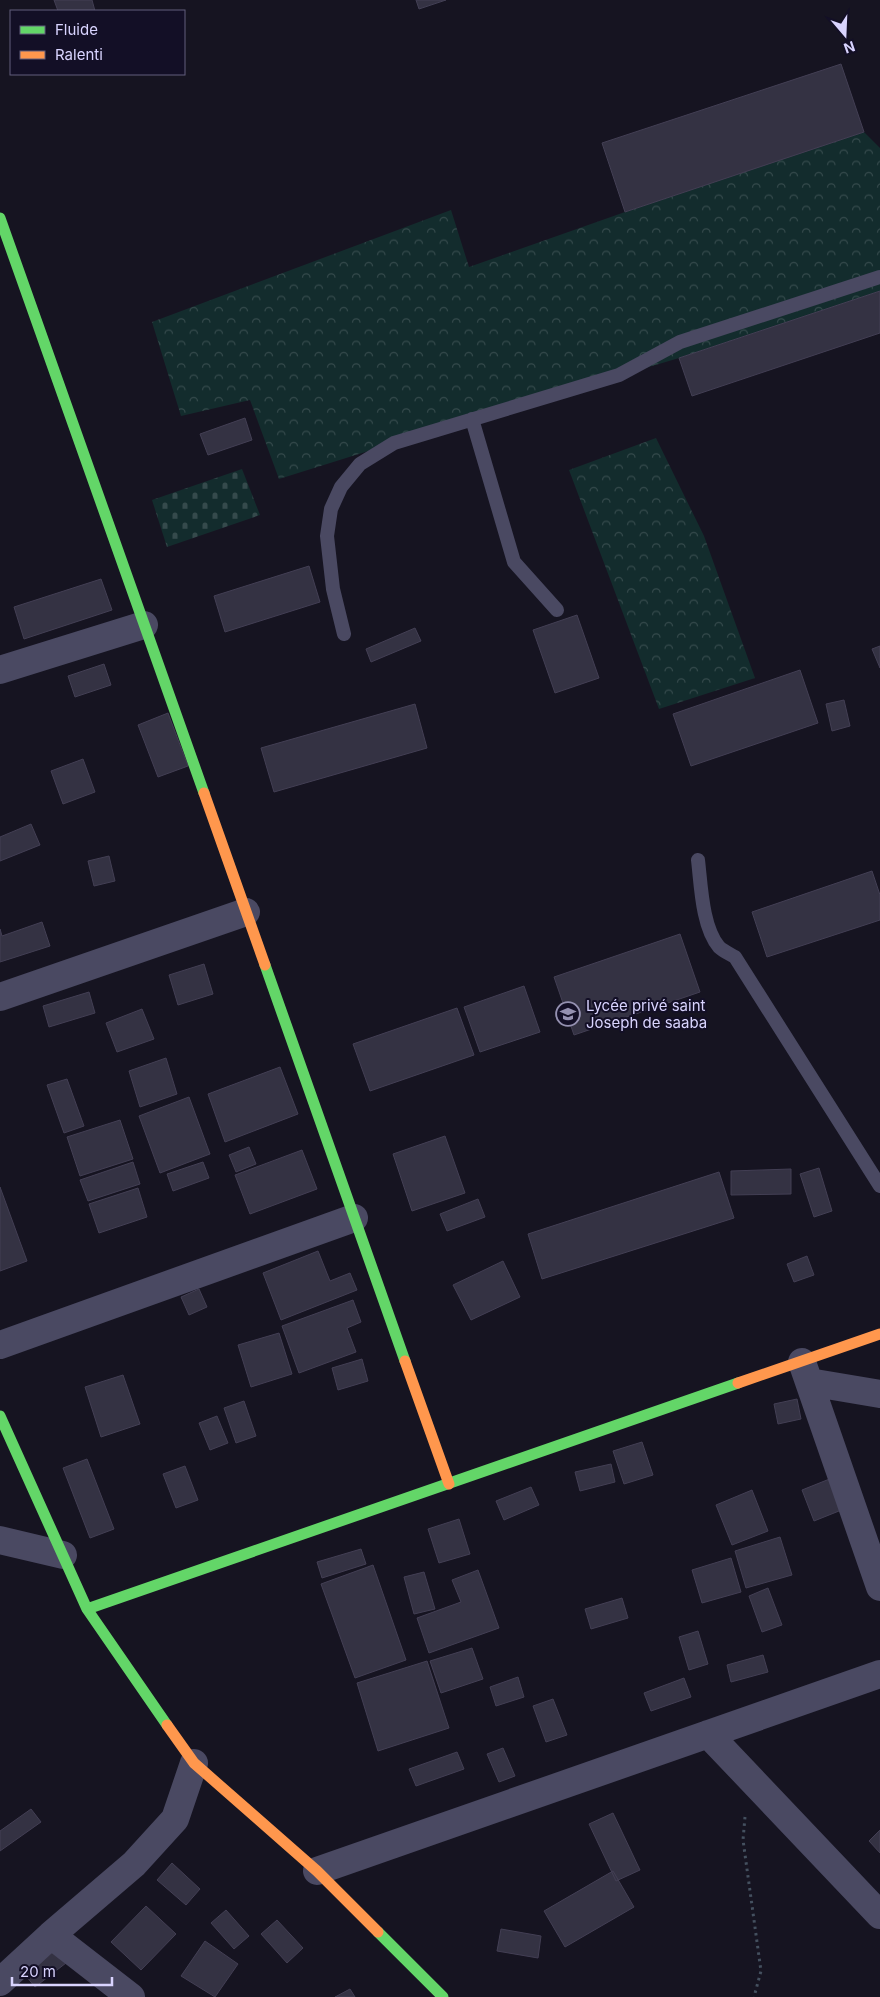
<svg xmlns="http://www.w3.org/2000/svg" width="880" height="1997" viewBox="0 0 880 1997" font-family="Inter,sans-serif">
  <style>
    .forest { fill: url(#forest-crowns) }
    .cemetery { fill: url(#cemetery-stones) }
    .building { fill: #343243; stroke: #433f54 }
    .lines { fill: none; stroke-linecap: round; stroke-linejoin: round }
    .path { stroke: #44505f; stroke-width: 3; stroke-dasharray: 2.5 4; stroke-linecap: butt }
    .lane { stroke: #4a4962; stroke-width: 14 }
    .street { stroke: #4a4962; stroke-width: 28 }
    .fast { stroke: #63d668; stroke-width: 11 }
    .slow { stroke: #ff974d; stroke-width: 11 }
    .labels { text-anchor: middle; dominant-baseline: central; stroke-width: 4; stroke-linejoin: round; paint-order: stroke }
    .poi-label { font-size: 15px; fill: #d9d4ff; stroke: #130f26; text-anchor: start }
  </style>
  <defs>
    <pattern id="forest-crowns" width="20" height="18" patternUnits="userSpaceOnUse" patternTransform="scale(1.25)"><rect width="20" height="18" fill="#132c2d"/><path d="M2 6a3 3 0 1 1 6 0M12 15a3 3 0 1 1 6 0" fill="none" stroke="#354a4c"/></pattern>
    <pattern id="cemetery-stones" width="16" height="16" patternUnits="userSpaceOnUse" patternTransform="scale(1.25)"><rect width="16" height="16" fill="#132c2d"/><path d="M2 7V4a2 2 0 0 1 4 0v3zM10 15v-3a2 2 0 0 1 4 0v3z" fill="#354a4c"/></pattern>
  </defs>
  <rect width="100%" height="100%" fill="#161421"/>
  <!-- forest -->
  <path class="forest" d="M 864,132 L 880,148 L 880,291 L 679,358 L 394,443 L 279,479 L 250,400 L 181,416 L 152,322 L 451,210 L 469,267 L 625,212 Z
    M 656,438 L 704,536 L 755,678 L 659,709 L 569,470 Z"/>
  <!-- cemetery -->
  <path class="cemetery" d="M 242,469 L 260,515 L 167,547 L 152,500 Z"/>
  <!-- building -->
  <path class="building" d="M 54,0 L 92,0 L 95,11 L 58,11 Z
    M 416,0 L 446,0 L 419,9 Z
    M 841,64 L 864,132 L 625,212 L 602,143 Z
    M 880,291 L 880,333 L 692,396 L 679,358 Z
    M 245,418 L 252,440 L 208,455 L 200,434 Z
    M 309,566 L 320,602 L 225,632 L 214,596 Z
    M 101,579 L 112,610 L 24,639 L 14,607 Z
    M 577,615 L 599,678 L 555,693 L 533,630 Z
    M 415,628 L 421,641 L 371,662 L 366,649 Z
    M 880,646 L 880,668 L 872,649 Z
    M 104,664 L 111,685 L 75,697 L 68,676 Z
    M 800,670 L 818,723 L 691,766 L 673,714 Z
    M 844,700 L 850,726 L 832,731 L 826,704 Z
    M 415,704 L 427,748 L 274,792 L 261,748 Z
    M 168,713 L 188,766 L 158,777 L 138,725 Z
    M 83,759 L 95,792 L 63,804 L 51,771 Z
    M 31,824 L 40,845 L 0,861 L 0,837 Z
    M 109,856 L 115,881 L 94,886 L 88,861 Z
    M 872,871 L 880,895 L 880,920 L 767,957 L 752,912 Z
    M 42,922 L 50,946 L 0,962 L 0,929 L 2,936 Z
    M 680,934 L 700,992 L 574,1035 L 554,977 Z
    M 204,964 L 213,994 L 178,1005 L 169,975 Z
    M 524,986 L 540,1032 L 480,1052 L 464,1007 Z
    M 89,992 L 95,1013 L 49,1027 L 43,1006 Z
    M 457,1008 L 474,1055 L 370,1091 L 353,1044 Z
    M 142,1009 L 154,1039 L 117,1052 L 106,1023 Z
    M 166,1058 L 177,1094 L 140,1107 L 129,1071 Z
    M 280,1067 L 298,1114 L 225,1142 L 208,1094 Z
    M 67,1079 L 84,1126 L 64,1133 L 47,1085 Z
    M 189,1097 L 210,1154 L 160,1173 L 139,1116 Z
    M 120,1120 L 133,1159 L 80,1176 L 67,1137 Z
    M 445,1136 L 465,1193 L 412,1211 L 393,1154 Z
    M 249,1147 L 256,1164 L 236,1172 L 229,1155 Z
    M 302,1150 L 317,1189 L 250,1214 L 235,1175 Z
    M 133,1162 L 140,1184 L 88,1201 L 80,1180 Z
    M 203,1162 L 209,1178 L 173,1191 L 167,1174 Z
    M 819,1168 L 832,1211 L 814,1217 L 800,1174 Z
    M 791,1169 L 791,1194 L 731,1195 L 731,1171 Z
    M 719,1172 L 734,1218 L 542,1279 L 528,1234 Z
    M 0,1187 L 27,1261 L 0,1271 Z
    M 138,1188 L 147,1217 L 99,1233 L 89,1204 Z
    M 478,1199 L 485,1217 L 447,1231 L 440,1214 Z
    M 318,1251 L 330,1281 L 350,1273 L 357,1290 L 281,1320 L 263,1273 Z
    M 807,1256 L 814,1275 L 794,1282 L 787,1264 Z
    M 503,1261 L 520,1297 L 471,1320 L 453,1285 Z
    M 199,1289 L 207,1307 L 189,1315 L 181,1297 Z
    M 353,1300 L 361,1322 L 347,1328 L 356,1352 L 299,1373 L 282,1326 Z
    M 279,1333 L 292,1374 L 251,1387 L 238,1345 Z
    M 362,1359 L 368,1381 L 338,1390 L 332,1368 Z
    M 123,1375 L 140,1424 L 101,1437 L 85,1387 Z
    M 797,1399 L 801,1419 L 778,1424 L 774,1404 Z
    M 244,1401 L 256,1436 L 236,1443 L 224,1408 Z
    M 217,1416 L 228,1443 L 210,1450 L 199,1423 Z
    M 642,1442 L 653,1475 L 624,1484 L 613,1451 Z
    M 87,1459 L 114,1529 L 90,1538 L 63,1468 Z
    M 611,1464 L 615,1482 L 580,1491 L 575,1472 Z
    M 185,1466 L 198,1500 L 176,1508 L 163,1474 Z
    M 832,1478 L 844,1509 L 814,1521 L 802,1490 Z
    M 531,1487 L 539,1505 L 504,1520 L 496,1501 Z
    M 752,1490 L 768,1531 L 732,1545 L 716,1505 Z
    M 459,1519 L 470,1554 L 439,1563 L 428,1529 Z
    M 780,1537 L 792,1575 L 746,1588 L 735,1551 Z
    M 361,1549 L 366,1564 L 322,1578 L 317,1562 Z
    M 731,1558 L 741,1592 L 702,1603 L 692,1570 Z
    M 373,1565 L 406,1660 L 355,1678 L 321,1584 Z
    M 478,1570 L 499,1628 L 429,1653 L 417,1618 L 461,1602 L 452,1580 Z
    M 424,1572 L 435,1609 L 414,1614 L 404,1577 Z
    M 768,1588 L 782,1625 L 762,1632 L 749,1596 Z
    M 622,1598 L 628,1618 L 591,1629 L 585,1609 Z
    M 698,1631 L 708,1664 L 689,1670 L 679,1637 Z
    M 472,1648 L 483,1679 L 441,1693 L 430,1661 Z
    M 763,1655 L 768,1672 L 731,1682 L 727,1665 Z
    M 427,1661 L 449,1728 L 378,1751 L 357,1683 Z
    M 518,1677 L 524,1697 L 496,1706 L 490,1687 Z
    M 684,1678 L 691,1697 L 651,1711 L 644,1693 Z
    M 553,1699 L 567,1735 L 546,1742 L 533,1706 Z
    M 503,1748 L 515,1776 L 499,1782 L 487,1754 Z
    M 457,1752 L 464,1769 L 416,1786 L 409,1769 Z
    M 31,1809 L 41,1822 L 0,1851 L 0,1831 Z
    M 613,1813 L 640,1870 L 616,1881 L 589,1824 Z
    M 880,1830 L 880,1853 L 869,1841 Z
    M 172,1863 L 200,1889 L 186,1905 L 157,1880 Z
    M 613,1871 L 634,1907 L 565,1947 L 544,1911 Z
    M 146,1906 L 176,1934 L 141,1970 L 111,1942 Z
    M 226,1910 L 249,1936 L 234,1949 L 211,1923 Z
    M 277,1920 L 303,1948 L 287,1963 L 261,1934 Z
    M 501,1929 L 541,1936 L 538,1958 L 497,1951 Z
    M 205,1941 L 238,1964 L 215,1997 L 181,1976 Z
    M 53,1947 L 66,1963 L 35,1987 L 22,1971 Z
    M 350,1989 L 355,1997 L 335,1997 Z"/>
  <g class="lines">
    <!-- path -->
    <path class="path" d="M 745,1817 L 743,1840 L 761,1971 L 754,1997"/>
    <!-- lane -->
    <path class="lane" d="M 472,419 L 514,562 L 557,610
      M 344,634 L 333,589 L 327,536 L 331,509 L 341,487 L 360,464 L 394,443 L 619,375 L 680,342 L 880,277
      M 698,860 C 701,885 702,927 719,947 C 723,951 730,954 735,957 L 880,1186"/>
    <!-- street -->
    <path class="street" d="M 0,670 L 144,625
      M 0,997 L 246,912
      M 0,1345 L 354,1218
      M 802,1362 L 880,1587
      M 809,1382 L 880,1394
      M 0,1540 L 63,1555
      M 708,1734 L 880,1915
      M 317,1871 L 880,1674
      M 51,1935 L 131,1997
      M 0,1982 L 51,1935 L 134,1864 L 175,1819 L 194,1763"/>
    <!-- fast -->
    <path class="fast" d="M 0,218 L 204,793
      M 265,965 L 405,1361
      M 0,1416 L 87,1609 L 167,1725
      M 87,1609 L 738,1383
      M 378,1932 L 443,1997"/>
    <!-- slow -->
    <path class="slow" d="M 204,793 L 265,965
      M 405,1361 L 449,1484
      M 738,1383 L 880,1334
      M 167,1725 L 194,1763 L 317,1871 L 378,1932"/>
  </g>
  <!-- icons -->
  <defs>
    <g id="school-ring" transform="scale(1.25)"><circle r="9.5" fill="#130f26" stroke="#9591b1" stroke-width="1.5"/><path d="M0-5L7-2L0 1L-7-2ZM-4 1L0 2.5L4 1V4Q0 6-4 4Z" fill="#9591b1"/></g>
  </defs>
  <g fill-rule="evenodd">
    <use href="#school-ring" x="568" y="1014"/>
  </g>
  <g class="labels">
    <!-- poi labels -->
    <g class="poi-label">
      <text x="586" y="1005">Lycée privé saint<tspan x="586" dy="17">Joseph de saaba</tspan></text>
    </g>
  </g>
  <!-- legend -->
  <rect x="10" y="10" width="175" height="65" fill="#130f26" stroke="#625e7d"/>
  <rect x="20" y="26" width="25" height="8" fill="#63d668" stroke="#625e7d"/>
  <text x="55" y="35" font-size="15" fill="#d9d4ff">Fluide</text>
  <rect x="20" y="51" width="25" height="8" fill="#ff974d" stroke="#625e7d"/>
  <text x="55" y="60" font-size="15" fill="#d9d4ff">Ralenti</text>
  <!-- north arrow -->
  <g transform="translate(845 35) rotate(161)" stroke="#130f26" stroke-width="4" paint-order="stroke">
  <path d="M0-4L9 19L0 12L-9 19Z" fill="#d9d4ff"/>
  <text y="-8" font-size="14" font-weight="bold" text-anchor="middle" fill="#d9d4ff">N</text>
  </g>
  <!-- scale -->
  <path d="M12 1977v8h100v-8" fill="none" stroke="#d9d4ff" stroke-width="2.5"/>
  <text x="20" y="1977" font-size="15" fill="#d9d4ff" stroke="#130f26" stroke-width="4" paint-order="stroke">20 m</text>
</svg>
